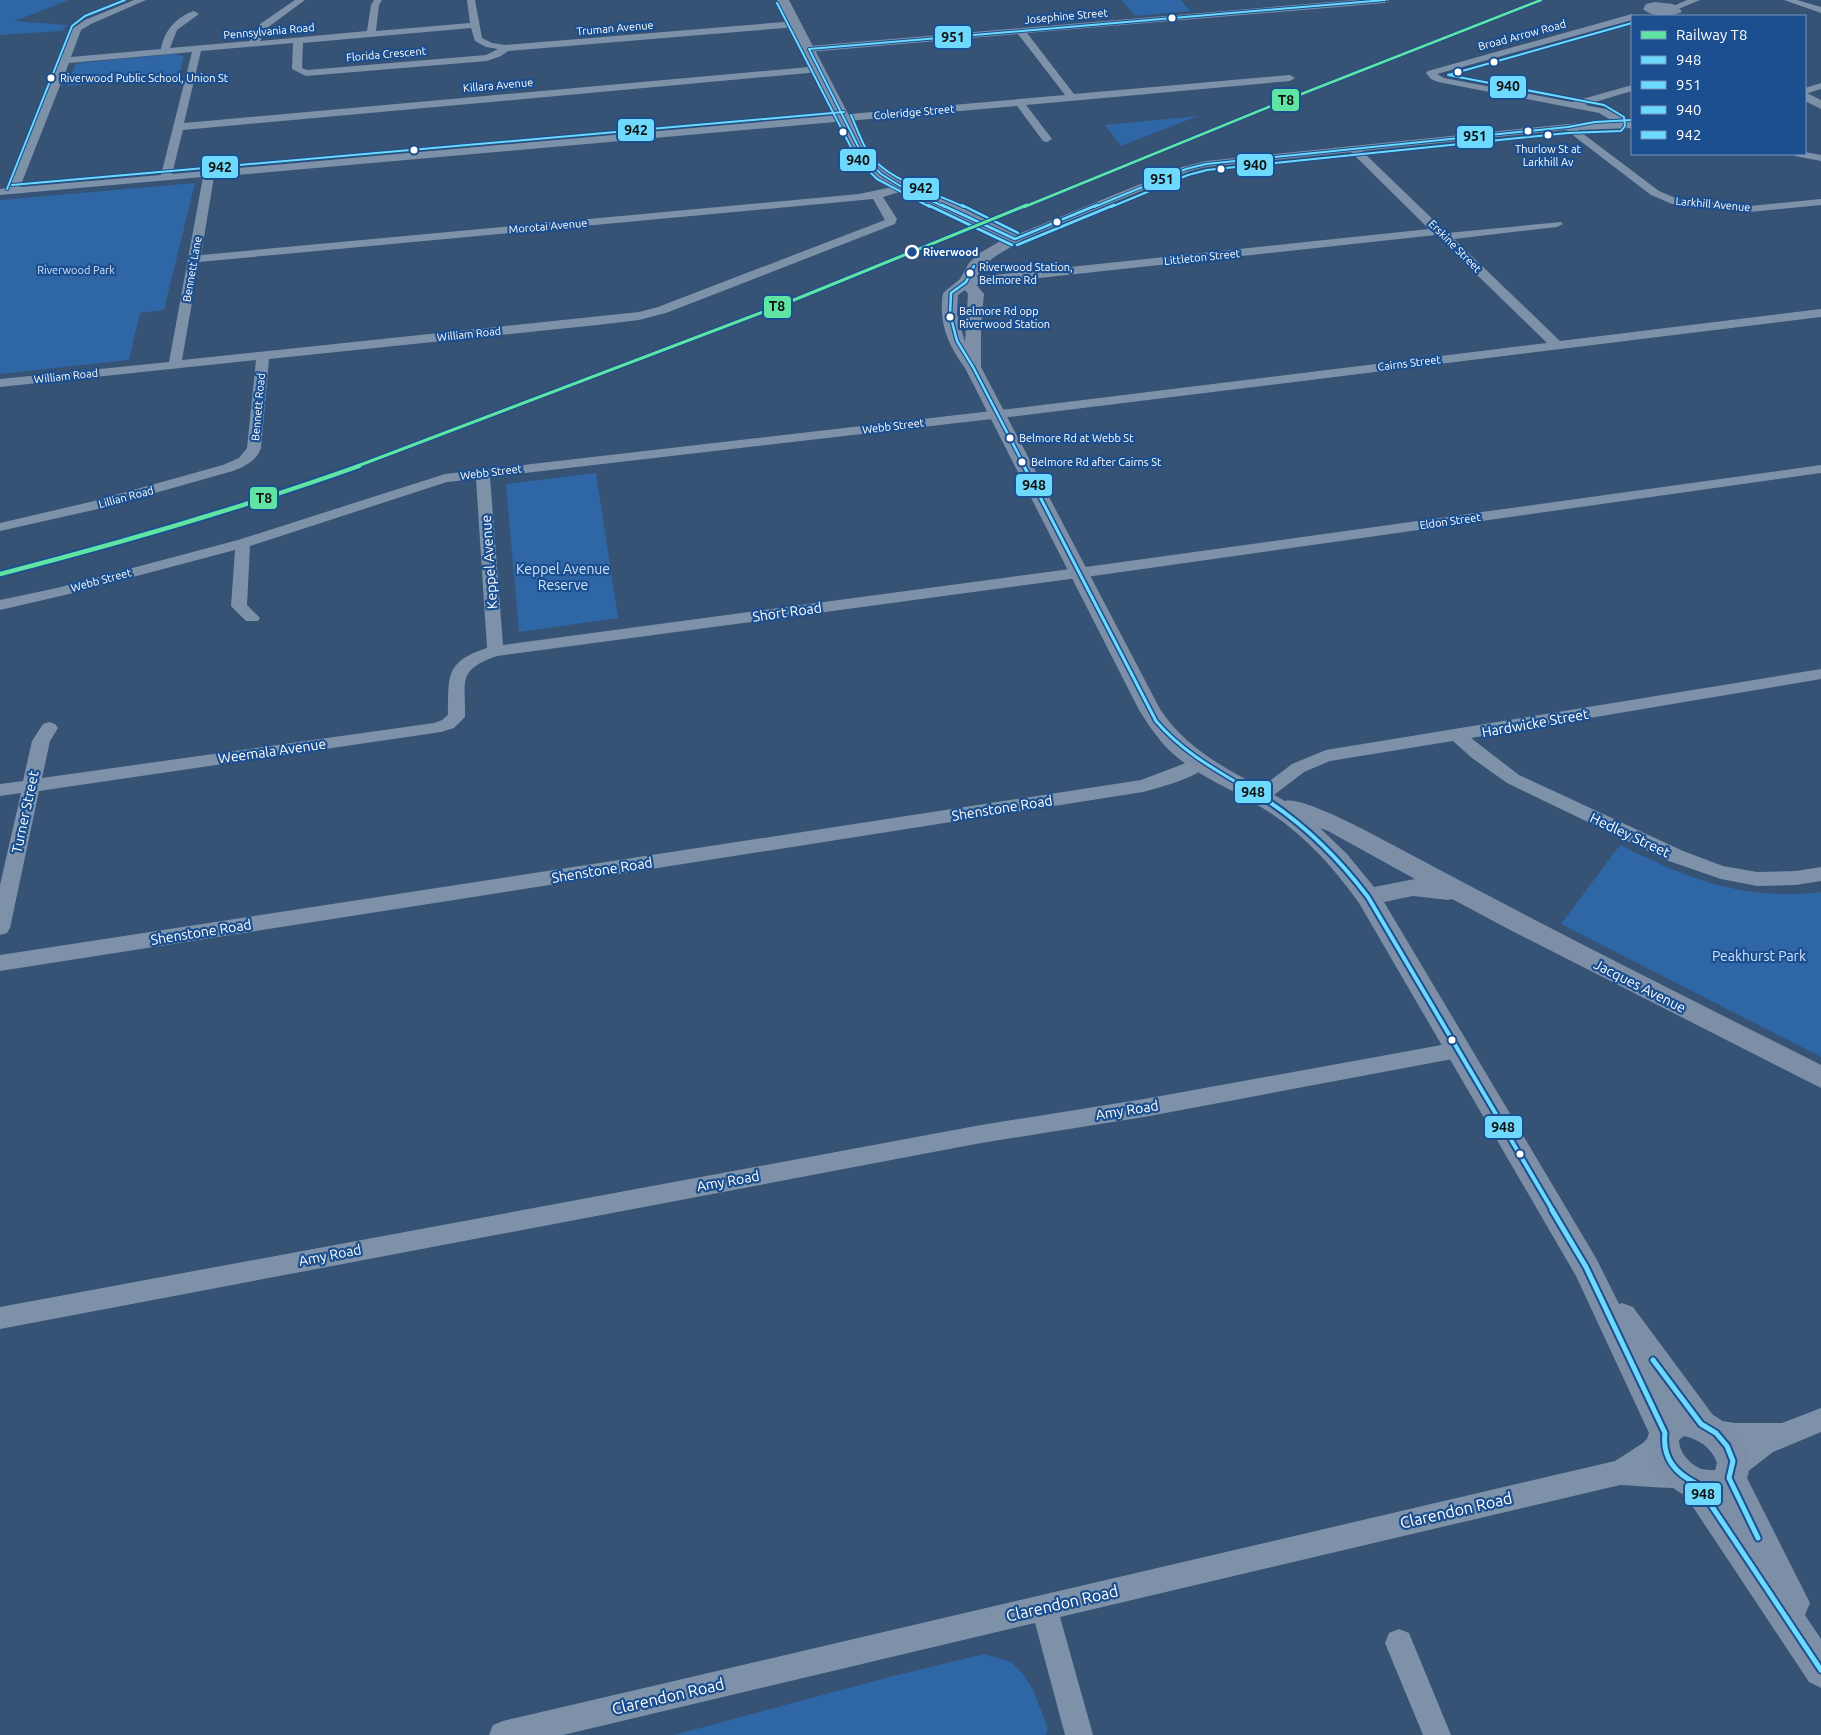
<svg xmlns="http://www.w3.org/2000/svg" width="1821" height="1735" viewBox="0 0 1821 1735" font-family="Ubuntu,sans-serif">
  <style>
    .green { fill: #2f66a5 }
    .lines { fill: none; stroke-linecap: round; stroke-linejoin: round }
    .minor { fill: #7d92a8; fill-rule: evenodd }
    .major { fill: #7d8ea7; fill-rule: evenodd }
    .bus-1-far3-casing { stroke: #1b4f8f; stroke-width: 5 }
    .bus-1-far2-casing { stroke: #1b4f8f; stroke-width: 6 }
    .bus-1-far1-casing { stroke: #1b4f8f; stroke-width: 8 }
    .bus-1-casing { stroke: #1b4f8f; stroke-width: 9 }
    .bus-2-far1-casing { stroke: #1b4f8f; stroke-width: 4 }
    .bus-2-casing { stroke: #1b4f8f; stroke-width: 5 }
    .bus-3-far1-casing { stroke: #1b4f8f; stroke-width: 4 }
    .bus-3-casing { stroke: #1b4f8f; stroke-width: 5 }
    .bus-4-far1-casing { stroke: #1b4f8f; stroke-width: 4 }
    .bus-4-casing { stroke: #1b4f8f; stroke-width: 5 }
    .bus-1-far3 { stroke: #6ddafd; stroke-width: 2.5 }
    .bus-1-far2 { stroke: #6ddafd; stroke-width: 3 }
    .bus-1-far1 { stroke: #6ddafd; stroke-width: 4 }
    .bus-1 { stroke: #6ddafd; stroke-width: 5 }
    .bus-2-far1 { stroke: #6ddafd; stroke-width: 2 }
    .bus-2 { stroke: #6ddafd; stroke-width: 2.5 }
    .bus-3-far1 { stroke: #6ddafd; stroke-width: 2 }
    .bus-3 { stroke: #6ddafd; stroke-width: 2.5 }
    .bus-4-far1 { stroke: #6ddafd; stroke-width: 2 }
    .bus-4 { stroke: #6ddafd; stroke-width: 2.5 }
    .rail-1-far2-casing { stroke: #1b4f8f; stroke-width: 4.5 }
    .rail-1-far1-casing { stroke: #1b4f8f; stroke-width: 5.5 }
    .rail-1-casing { stroke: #1b4f8f; stroke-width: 8 }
    .rail-1-far2 { stroke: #60e4a4; stroke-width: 2.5 }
    .rail-1-far1 { stroke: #60e4a4; stroke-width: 3 }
    .rail-1 { stroke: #60e4a4; stroke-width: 4.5 }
    .bus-dot { fill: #fff; stroke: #1b4f8f; stroke-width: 2 }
    .stop-dot { fill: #1b4f8f; stroke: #fff; stroke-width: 2.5 }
    .labels { text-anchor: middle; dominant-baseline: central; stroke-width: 4.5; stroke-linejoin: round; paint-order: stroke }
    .far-street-label { font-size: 11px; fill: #fff; stroke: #1b4f8f }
    .far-bus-label { font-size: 11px; fill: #fff; stroke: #1b4f8f; text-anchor: start }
    .far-stop-label { font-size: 11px; font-weight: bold; fill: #fff; stroke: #1b4f8f; text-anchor: start }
    .far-park-label { font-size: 11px; fill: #cfe3fa; stroke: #1b4f8f }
    .street-label { font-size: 14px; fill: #fff; stroke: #1b4f8f }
    .park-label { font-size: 14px; fill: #cfe3fa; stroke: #1b4f8f }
    .near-street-label { font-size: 16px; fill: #fff; stroke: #1b4f8f }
    .line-badge { stroke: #1b4f8f; stroke-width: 2 }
    .pale-badge-label { font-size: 14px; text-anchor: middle; font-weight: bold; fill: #111 }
  </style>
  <rect width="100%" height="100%" fill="#365274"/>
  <!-- green -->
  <path class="green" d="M 0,0 L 69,0 L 15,21 L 67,25 L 62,31 L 0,35 Z
    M 1121,0 L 1180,0 L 1191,11 L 1136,16 Z
    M 175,54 L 184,56 L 179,76 L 67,86 L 75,65 L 79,63 Z
    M 1198,116 L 1121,146 L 1105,125 Z
    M 195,183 L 164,310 L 140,313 L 129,360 L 0,374 L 0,200 Z
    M 596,473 L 618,618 L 519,632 L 506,484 Z
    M 1620,845 C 1689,879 1742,901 1821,892 L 1821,1057 L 1561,924 Z
    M 984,1654 L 1011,1662 L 1024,1675 L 1033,1690 L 1048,1728 L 1046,1735 L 674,1735 L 893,1676 Z"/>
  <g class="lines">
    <!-- minor -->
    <path class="minor" d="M 134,0 L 146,0 L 91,24 L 81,30 L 71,57 L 161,49 C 164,31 176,17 194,11 L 199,14 L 177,30 L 170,48 L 250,41 L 260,24 L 295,0 L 305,0 L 267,28 L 260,41 L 367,31 L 371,5 L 374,0 L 382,0 L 379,5 L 376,31 L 470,23 L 467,0 L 475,0 L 482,38 L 492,43 L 505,45 L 796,21 L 801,24 L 796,27 L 508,51 L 501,56 L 487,61 L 306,76 L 292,69 L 293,43 L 201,51 L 184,123 L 820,66 L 825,69 L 820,72 L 183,130 L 172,174 L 1065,95 L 1018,34 L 809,52 L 804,49 L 809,46 L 1354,0 L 1389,0 L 1385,3 L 1027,33 L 1074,94 L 1290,75 L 1295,78 L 1290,81 L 1026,105 L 1052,139 L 1047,142 L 1043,141 L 1017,106 L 214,177 L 201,255 L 859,194 L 902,185 L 908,188 L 906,190 L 883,197 L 897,219 L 895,224 L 666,313 L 639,320 L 597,325 L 269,359 L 261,448 C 256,461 246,466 233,471 L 98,509 L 0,531 L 0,523 L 90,502 L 223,465 L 239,458 L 247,448 L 256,360 L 0,387 L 0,379 L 169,362 L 203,177 L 0,195 L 0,189 L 9,188 L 72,29 L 85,20 ZM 471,28 L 475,41 L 486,47 L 498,49 L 486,55 L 307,70 L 302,68 L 303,43 ZM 192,52 L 161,175 L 20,187 L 69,63 ZM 873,199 L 885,220 L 658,307 L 639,312 L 182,360 L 199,262 Z
      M 1687,0 L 1700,0 L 1676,10 L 1673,11 L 1669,8 Z
      M 1784,0 L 1797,0 L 1821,7 L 1821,13 Z
      M 1632,14 L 1636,16 L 1632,16 L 1632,20 L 1437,74 L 1444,78 L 1572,102 L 1632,85 L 1632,91 L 1585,105 L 1606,109 L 1623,118 L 1624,122 L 1632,122 L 1632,128 L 1578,130 L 1659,191 L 1678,199 L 1750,206 L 1821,199 L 1821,205 L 1750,212 L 1672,204 L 1651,195 L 1566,130 L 1362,151 L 1447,233 L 1561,222 L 1563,224 L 1557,227 L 1454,239 L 1560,341 L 1821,309 L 1821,317 L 1026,415 L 490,477 L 503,645 L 1093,566 L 1821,465 L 1821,473 L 1093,576 L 497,656 C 456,670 466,682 465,717 L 454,728 L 441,732 L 39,791 L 10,928 L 7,933 L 0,935 L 0,885 L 21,793 L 0,796 L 0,784 L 23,781 L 32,741 L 43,724 L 49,722 L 55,724 L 58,728 L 50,741 L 42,778 L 434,723 L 442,720 L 448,715 C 449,677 444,662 487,648 L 476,479 L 447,482 L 250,546 L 247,605 L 260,618 L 258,621 L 246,621 L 231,606 L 235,550 L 65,595 L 0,610 L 0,600 L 57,588 L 238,540 L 445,474 L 1026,407 L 1547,343 L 1436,235 L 966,286 L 960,282 L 966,278 L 1429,229 L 1351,152 L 1206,167 L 1190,171 L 1019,241 L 1011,241 L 1009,239 L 1011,237 L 1182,167 L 1206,161 L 1568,124 L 1614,122 L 1599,113 L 1438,82 L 1431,79 L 1426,73 L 1428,71 Z
      M 1821,83 L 1821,89 L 1805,94 L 1805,88 Z
      M 1805,152 L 1821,155 L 1821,161 L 1795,156 L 1794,154 L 1805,154 Z
      M 1821,669 L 1821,679 L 1471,738 L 1519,775 L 1683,851 L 1723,866 L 1757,872 L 1796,871 L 1821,867 L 1821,881 L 1796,885 L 1757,886 L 1721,879 L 1669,861 L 1507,783 L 1472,758 L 1453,741 L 1330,761 L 1304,772 L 1266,801 L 1260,803 L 1254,801 L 1251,797 L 1254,793 L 1292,764 L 1326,750 Z
      M 1199,758 L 1205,760 L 1208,764 C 1200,777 1158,788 1143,792 L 0,971 L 0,955 L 1141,780 Z
      M 1458,1042 L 1465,1044 L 1468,1050 L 1465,1056 L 1458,1058 L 1144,1117 L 981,1143 L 0,1329 L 0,1307 L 981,1125 L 1144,1099 Z
      M 1821,1408 L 1821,1432 L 1773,1452 L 1742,1476 L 1733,1480 L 1724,1476 L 1720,1467 L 1724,1458 L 1736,1447 L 1715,1444 L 1706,1441 L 1702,1432 L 1706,1423 L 1715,1420 L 1735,1423 L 1782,1423 Z
      M 1662,1429 L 1671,1432 L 1675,1441 L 1671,1450 L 1660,1461 L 1682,1464 L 1691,1468 L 1695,1477 L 1691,1486 C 1678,1491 1637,1485 1620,1485 L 1060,1617 L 1093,1735 L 1065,1735 L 1035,1623 L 563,1735 L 489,1735 L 493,1725 L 503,1721 L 1615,1461 L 1643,1443 L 1653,1432 Z
      M 1399,1629 L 1409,1633 L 1451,1735 L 1423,1735 L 1385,1643 L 1389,1633 Z"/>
    <!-- major -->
    <path class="major" d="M 777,0 L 789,0 L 869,154 C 892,181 923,191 954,204 C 977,214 998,225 1020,236 L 1022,239 L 1020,242 C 999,254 985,259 974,282 L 984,294 L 981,325 L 981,367 L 1160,709 C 1192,757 1238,773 1285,801 C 1303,796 1374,835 1393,845 C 1534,921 1678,993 1821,1065 L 1821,1088 L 1512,931 L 1452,899 L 1448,900 L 1413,896 L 1384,902 L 1596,1258 L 1619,1304 L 1622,1303 L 1633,1307 L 1713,1415 C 1734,1426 1757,1453 1747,1478 L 1810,1603 L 1805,1615 L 1821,1639 L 1821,1688 L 1809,1682 L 1685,1495 C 1665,1486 1639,1456 1649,1433 L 1576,1276 L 1359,903 C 1335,869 1307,838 1272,814 C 1238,791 1198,778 1169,750 C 1157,738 1148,724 1139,710 L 965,368 C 948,345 938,322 943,293 L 960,279 L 969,263 L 978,254 L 1004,239 L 886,184 L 867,169 L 856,156 ZM 965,290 L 968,294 L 965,342 L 957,314 L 958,295 ZM 1320,828 L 1328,831 L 1415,879 L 1374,887 L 1347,854 ZM 1684,1436 C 1699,1439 1712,1448 1717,1463 L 1715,1470 C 1711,1470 1704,1470 1699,1468 C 1689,1463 1679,1452 1679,1440 Z
      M 1655,2 L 1673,4 L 1682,11 L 1680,13 C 1668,16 1653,18 1643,9 L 1646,4 Z
      M 1805,92 L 1821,100 L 1821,109 L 1805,101 Z"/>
    <!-- bus-1-far3 casing -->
    <g class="bus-1-far3-casing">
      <path id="bus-1-far3" d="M 974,266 L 966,282 L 951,293 L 950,314 L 957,341 L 973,367 L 1025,467"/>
    </g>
    <!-- bus-1-far2 casing -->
    <g class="bus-1-far2-casing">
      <path id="bus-1-far2" d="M 1024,466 L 1156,721 C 1185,755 1222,773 1259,796"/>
    </g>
    <!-- bus-1-far1 casing -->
    <g class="bus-1-far1-casing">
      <path id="bus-1-far1" d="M 1257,794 C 1301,821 1337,856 1368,897 L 1553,1211"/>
    </g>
    <!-- bus-1 casing -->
    <g class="bus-1-casing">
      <path id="bus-1" d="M 1552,1210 L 1586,1267 L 1665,1433 C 1662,1458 1675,1473 1697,1484 L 1821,1670
        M 1653,1360 L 1701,1424 L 1716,1433 L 1727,1446 L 1733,1461 L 1729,1478 L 1758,1538"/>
    </g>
    <!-- bus-2-far1 casing -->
    <g class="bus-2-far1-casing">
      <path id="bus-2-far1" d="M 809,49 L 1385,0
        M 809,49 L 863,156 L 881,174 L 902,187 L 945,207
        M 1094,207 L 1186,169 L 1206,164 L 1568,127 L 1595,122 L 1632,120"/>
    </g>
    <!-- bus-2 casing -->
    <g class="bus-2-casing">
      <path id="bus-2" d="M 942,205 L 1015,239
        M 1015,239 L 1097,205"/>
    </g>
    <!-- bus-3-far1 casing -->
    <g class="bus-3-far1-casing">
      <path id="bus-3-far1" d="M 777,3 L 857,159 L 877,179 L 930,207
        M 1111,207 L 1188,175 L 1207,170 L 1568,133 L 1621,131 L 1625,126 L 1624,117 L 1604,105 L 1448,75 L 1632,23"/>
    </g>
    <!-- bus-3 casing -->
    <g class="bus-3-casing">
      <path id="bus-3" d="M 928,205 L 1012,245
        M 1017,245 L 1114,205"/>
    </g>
    <!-- bus-4-far1 casing -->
    <g class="bus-4-far1-casing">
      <path id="bus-4-far1" d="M 851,115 C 856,127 861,140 867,151 C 886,181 934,192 964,207
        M 12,185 L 844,112
        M 7,189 L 72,26 L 85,16 L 125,0"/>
    </g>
    <!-- bus-4 casing -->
    <g class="bus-4-casing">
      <path id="bus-4" d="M 962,205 L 1018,233"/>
    </g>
    <!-- bus-1-far3 -->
    <use href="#bus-1-far3" class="bus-1-far3"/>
    <!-- bus-1-far2 -->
    <use href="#bus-1-far2" class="bus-1-far2"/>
    <!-- bus-1-far1 -->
    <use href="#bus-1-far1" class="bus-1-far1"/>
    <!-- bus-1 -->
    <use href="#bus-1" class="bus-1"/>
    <!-- bus-2-far1 -->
    <use href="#bus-2-far1" class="bus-2-far1"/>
    <!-- bus-2 -->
    <use href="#bus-2" class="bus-2"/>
    <!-- bus-3-far1 -->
    <use href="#bus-3-far1" class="bus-3-far1"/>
    <!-- bus-3 -->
    <use href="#bus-3" class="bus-3"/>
    <!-- bus-4-far1 -->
    <use href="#bus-4-far1" class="bus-4-far1"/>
    <!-- bus-4 -->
    <use href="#bus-4" class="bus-4"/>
    <!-- rail-1-far2 casing -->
    <g class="rail-1-far2-casing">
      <path id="rail-1-far2" d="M 1024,207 L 1276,104 L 1541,0"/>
    </g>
    <!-- rail-1-far1 casing -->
    <g class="rail-1-far1-casing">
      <path id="rail-1-far1" d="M 355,467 L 784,304 L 1027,205"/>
    </g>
    <!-- rail-1 casing -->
    <g class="rail-1-casing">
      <path id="rail-1" d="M 0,574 C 121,543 241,508 359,466"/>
    </g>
    <!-- rail-1-far2 -->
    <use href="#rail-1-far2" class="rail-1-far2"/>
    <!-- rail-1-far1 -->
    <use href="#rail-1-far1" class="rail-1-far1"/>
    <!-- rail-1 -->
    <use href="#rail-1" class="rail-1"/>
  </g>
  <!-- markers -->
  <g class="bus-dot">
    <circle cx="1172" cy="18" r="4.5"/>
    <circle cx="1494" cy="62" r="4.5"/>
    <circle cx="1458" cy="72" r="4.5"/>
    <circle cx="51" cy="78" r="4.5"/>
    <circle cx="1528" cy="131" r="4.5"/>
    <circle cx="843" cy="132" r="4.5"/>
    <circle cx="1548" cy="135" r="4.5"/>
    <circle cx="414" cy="150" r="4.5"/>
    <circle cx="1221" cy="169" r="4.5"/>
    <circle cx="1057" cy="222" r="4.5"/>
    <circle cx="970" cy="273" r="4.5"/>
    <circle cx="950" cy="317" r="4.5"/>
    <circle cx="1010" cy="438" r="4.5"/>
    <circle cx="1022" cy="462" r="4.5"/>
    <circle cx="1452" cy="1040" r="4.5"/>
    <circle cx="1520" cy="1154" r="4.5"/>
  </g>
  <circle class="stop-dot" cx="912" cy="252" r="6"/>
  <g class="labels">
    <!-- far-street labels -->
    <g class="far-street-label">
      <text transform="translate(1066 16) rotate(-5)">Josephine Street</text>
      <text transform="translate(615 28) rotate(-5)">Truman Avenue</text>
      <text transform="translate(269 31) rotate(-5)">Pennsylvania Road</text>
      <text transform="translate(1522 35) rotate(-15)">Broad Arrow Road</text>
      <text transform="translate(386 54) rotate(-5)">Florida Crescent</text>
      <text transform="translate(498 85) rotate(-5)">Killara Avenue</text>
      <text transform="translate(914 112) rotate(-5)">Coleridge Street</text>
      <text transform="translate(1713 204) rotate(5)">Larkhill Avenue</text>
      <text transform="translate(548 226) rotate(-5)">Morotai Avenue</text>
      <text transform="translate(1455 246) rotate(45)">Erskine Street</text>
      <text transform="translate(1202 257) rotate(-6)">Littleton Street</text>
      <text transform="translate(192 269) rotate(-80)">Bennett Lane</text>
      <text transform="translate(469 334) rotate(-6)">William Road</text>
      <text transform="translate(1409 363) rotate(-7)">Cairns Street</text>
      <text transform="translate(66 376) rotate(-6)">William Road</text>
      <text transform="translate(258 407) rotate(-85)">Bennett Road</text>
      <text transform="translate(893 426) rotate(-7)">Webb Street</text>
      <text transform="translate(491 472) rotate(-7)">Webb Street</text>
      <text transform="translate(126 497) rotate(-15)">Lillian Road</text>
      <text transform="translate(1450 521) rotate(-8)">Eldon Street</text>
      <text transform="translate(101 580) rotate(-15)">Webb Street</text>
    </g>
    <!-- far-bus labels -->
    <g class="far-bus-label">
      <text x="60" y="78">Riverwood Public School, Union St</text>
      <text x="1548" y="149" text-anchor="middle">Thurlow St at<tspan x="1548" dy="13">Larkhill Av</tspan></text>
      <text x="979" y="267">Riverwood Station,<tspan x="979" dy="13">Belmore Rd</tspan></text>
      <text x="959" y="311">Belmore Rd opp<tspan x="959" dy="13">Riverwood Station</tspan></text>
      <text x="1019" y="438">Belmore Rd at Webb St</text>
      <text x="1031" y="462">Belmore Rd after Cairns St</text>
    </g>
    <!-- far-stop labels -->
    <g class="far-stop-label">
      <text x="923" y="252">Riverwood</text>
    </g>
    <!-- far-park labels -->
    <g class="far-park-label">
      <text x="76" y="270">Riverwood Park</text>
    </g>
    <!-- street labels -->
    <g class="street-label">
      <text transform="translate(489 562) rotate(-94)">Keppel Avenue</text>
      <text transform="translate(787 612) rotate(-8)">Short Road</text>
      <text transform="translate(1535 723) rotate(-10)">Hardwicke Street</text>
      <text transform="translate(272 751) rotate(-8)">Weemala Avenue</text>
      <text transform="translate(1002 808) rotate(-9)">Shenstone Road</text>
      <text transform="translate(25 812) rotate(-78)">Turner Street</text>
      <text transform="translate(1630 835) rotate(25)">Hedley Street</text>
      <text transform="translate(602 870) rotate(-9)">Shenstone Road</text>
      <text transform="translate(201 932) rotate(-9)">Shenstone Road</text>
      <text transform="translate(1640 986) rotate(27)">Jacques Avenue</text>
      <text transform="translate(1127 1110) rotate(-9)">Amy Road</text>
      <text transform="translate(728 1181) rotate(-10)">Amy Road</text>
      <text transform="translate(330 1255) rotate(-11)">Amy Road</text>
    </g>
    <!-- park labels -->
    <g class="park-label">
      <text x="563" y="569">Keppel Avenue<tspan x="563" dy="16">Reserve</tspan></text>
      <text x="1759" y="956">Peakhurst Park</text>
    </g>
    <!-- near-street labels -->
    <g class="near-street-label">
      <text transform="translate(1456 1510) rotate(-13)">Clarendon Road</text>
      <text transform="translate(1062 1603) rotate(-13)">Clarendon Road</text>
      <text transform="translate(668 1696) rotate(-13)">Clarendon Road</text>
    </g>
  </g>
  <g class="line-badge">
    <rect x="934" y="25" width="38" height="24" rx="5" fill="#6ddafd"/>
    <rect x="1489" y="75" width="38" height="24" rx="5" fill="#6ddafd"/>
    <rect x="1271" y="88" width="29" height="24" rx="5" fill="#60e4a4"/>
    <rect x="617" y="118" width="38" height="24" rx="5" fill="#6ddafd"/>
    <rect x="1456" y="125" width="38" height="24" rx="5" fill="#6ddafd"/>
    <rect x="839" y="148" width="38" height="24" rx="5" fill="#6ddafd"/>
    <rect x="1236" y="153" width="38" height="24" rx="5" fill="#6ddafd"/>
    <rect x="201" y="155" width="38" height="24" rx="5" fill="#6ddafd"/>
    <rect x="1143" y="167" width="38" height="24" rx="5" fill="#6ddafd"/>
    <rect x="902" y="177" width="38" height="24" rx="5" fill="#6ddafd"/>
    <rect x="763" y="295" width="29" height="24" rx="5" fill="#60e4a4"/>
    <rect x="1015" y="473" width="38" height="24" rx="5" fill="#6ddafd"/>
    <rect x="249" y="486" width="29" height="24" rx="5" fill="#60e4a4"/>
    <rect x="1234" y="780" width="38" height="24" rx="5" fill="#6ddafd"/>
    <rect x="1484" y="1115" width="39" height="24" rx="5" fill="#6ddafd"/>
    <rect x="1684" y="1482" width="38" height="24" rx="5" fill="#6ddafd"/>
  </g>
  <g class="pale-badge-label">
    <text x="953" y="42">951</text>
    <text x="1508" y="91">940</text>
    <text x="1286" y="105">T8</text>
    <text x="636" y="135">942</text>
    <text x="1475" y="141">951</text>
    <text x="858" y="165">940</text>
    <text x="1255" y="170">940</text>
    <text x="220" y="172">942</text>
    <text x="1162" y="184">951</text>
    <text x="921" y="193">942</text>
    <text x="777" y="311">T8</text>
    <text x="1034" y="490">948</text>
    <text x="264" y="503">T8</text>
    <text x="1253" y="797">948</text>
    <text x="1503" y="1132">948</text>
    <text x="1703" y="1499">948</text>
  </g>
  <!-- legend -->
  <rect x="1631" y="15" width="175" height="140" fill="#1b4f8f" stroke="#7695bc"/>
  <rect x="1641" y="31" width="25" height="8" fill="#60e4a4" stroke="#7695bc"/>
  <text x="1676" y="40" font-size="15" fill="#ffffff">Railway T8</text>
  <rect x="1641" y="56" width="25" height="8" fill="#6ddafd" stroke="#7695bc"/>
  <text x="1676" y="65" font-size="15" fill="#ffffff">948</text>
  <rect x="1641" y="81" width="25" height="8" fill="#6ddafd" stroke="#7695bc"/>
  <text x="1676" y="90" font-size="15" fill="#ffffff">951</text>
  <rect x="1641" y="106" width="25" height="8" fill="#6ddafd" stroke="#7695bc"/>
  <text x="1676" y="115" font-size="15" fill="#ffffff">940</text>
  <rect x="1641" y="131" width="25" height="8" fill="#6ddafd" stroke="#7695bc"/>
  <text x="1676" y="140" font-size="15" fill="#ffffff">942</text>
</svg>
